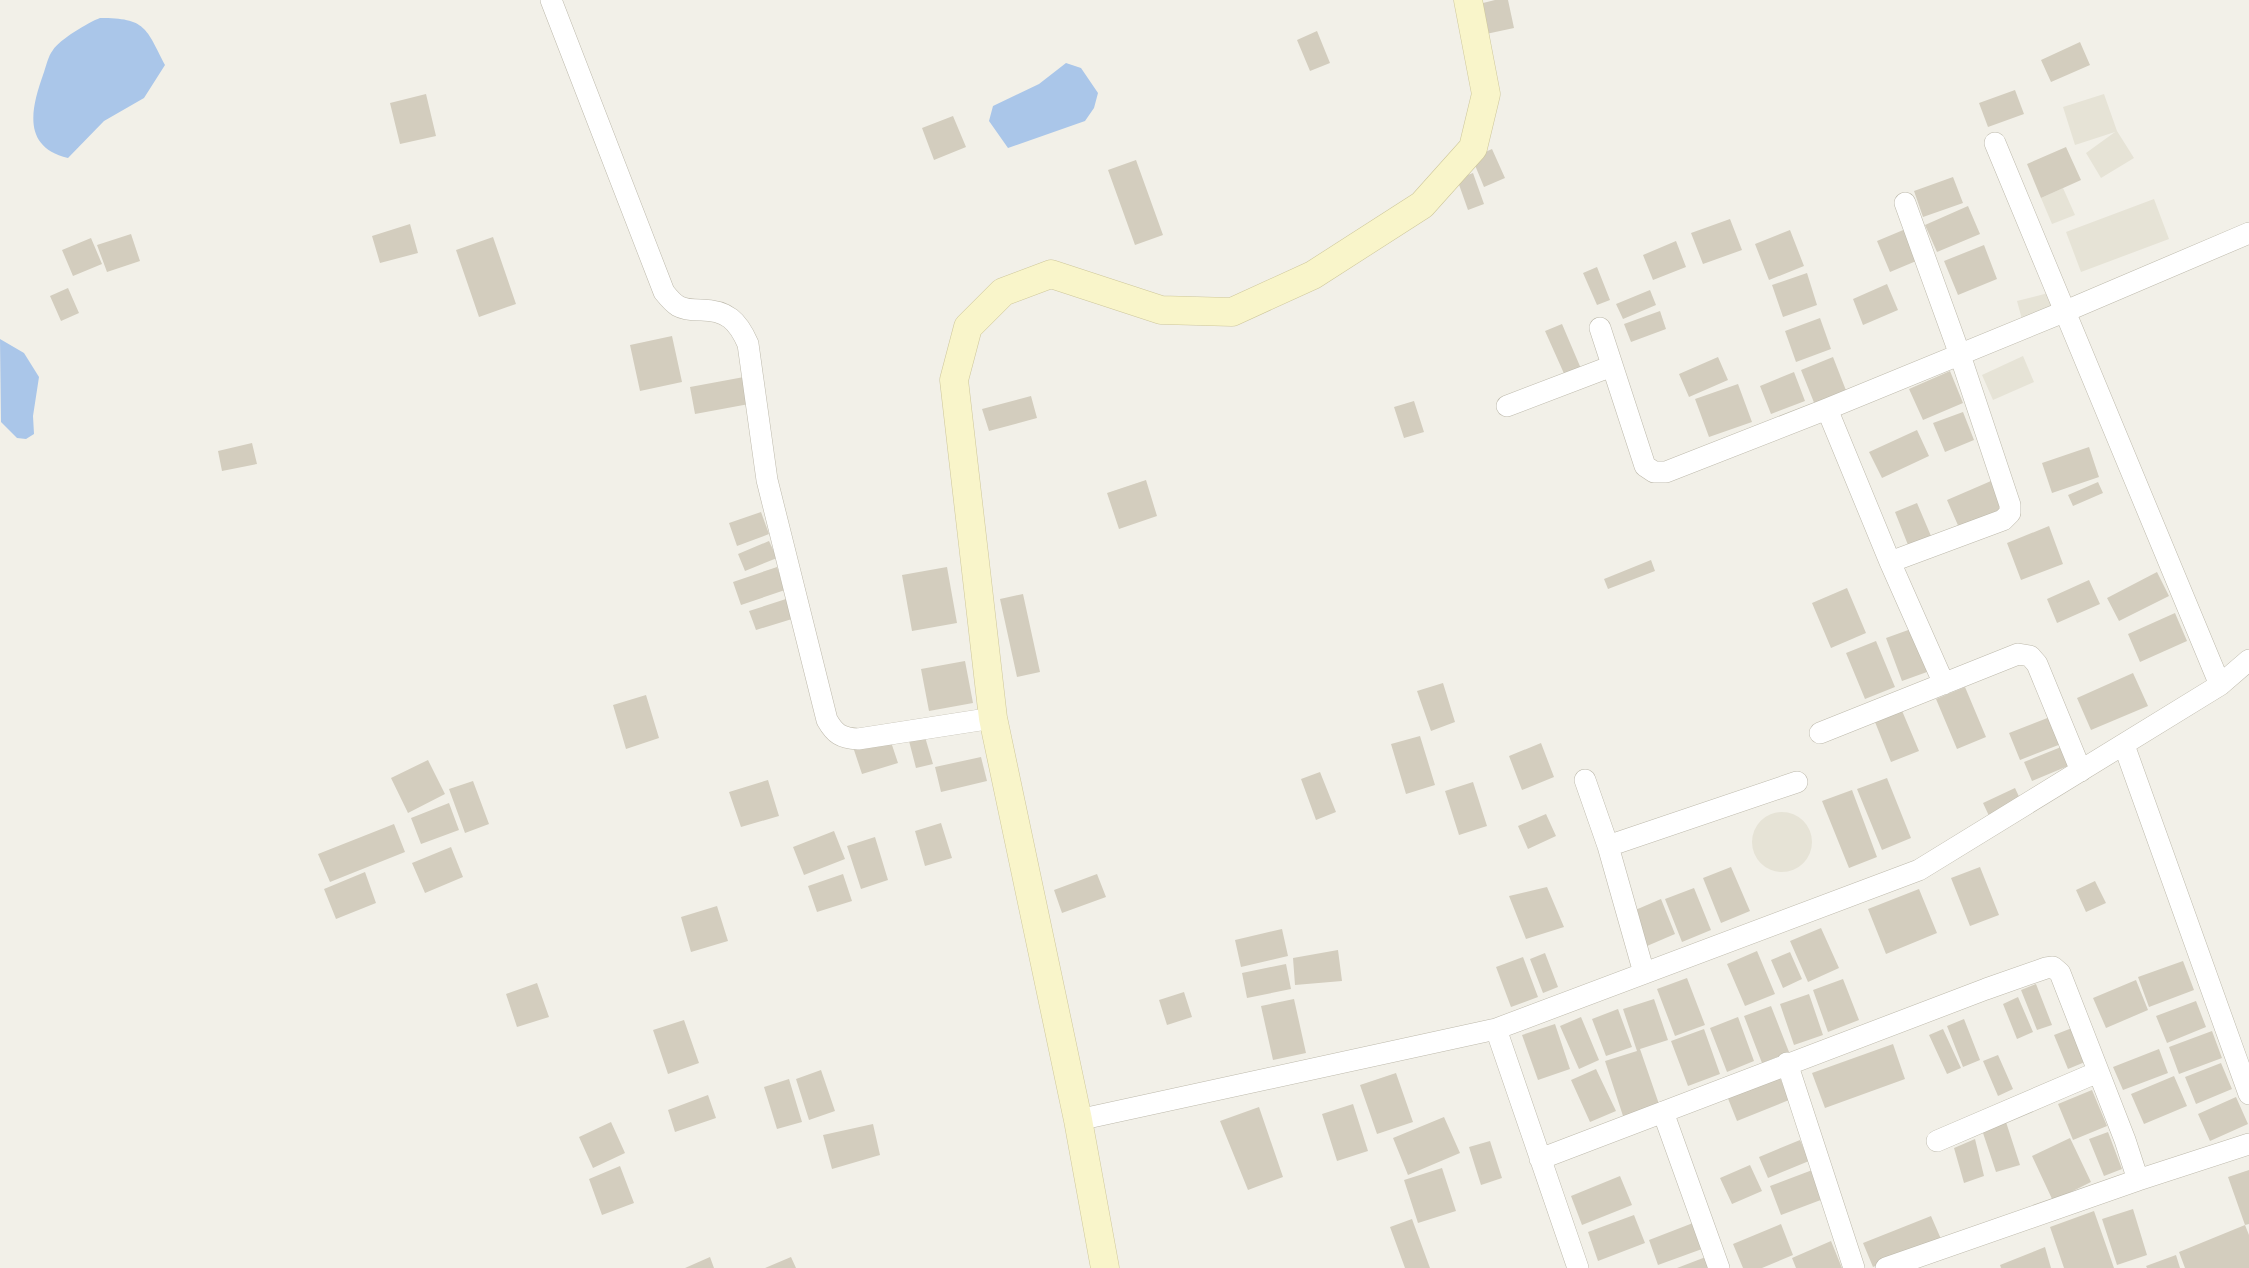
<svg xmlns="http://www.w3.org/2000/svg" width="2249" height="1268" viewBox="0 0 2249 1268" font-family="'Asap Condensed',sans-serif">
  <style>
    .residential { fill: #e6e3d6 }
    .water { fill: #aac6e9 }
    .building { fill: #d3cdbe }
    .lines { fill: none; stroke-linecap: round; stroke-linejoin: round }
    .street-casing { stroke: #bdb9ab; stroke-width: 22 }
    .secondary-casing { stroke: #cec79b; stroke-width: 29 }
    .street { stroke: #fff; stroke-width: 21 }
    .secondary { stroke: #f9f5ca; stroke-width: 28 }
  </style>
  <rect width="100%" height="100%" fill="#f2f0e8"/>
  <!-- residential -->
  <path class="residential" d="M 2104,94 L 2117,131 L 2134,158 L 2101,178 L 2086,153 L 2115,132 L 2075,145 L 2063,107 Z
    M 2063,188 L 2075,215 L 2052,224 L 2041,198 Z
    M 2154,199 L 2169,239 L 2081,272 L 2066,232 Z
    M 2056,291 L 2062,312 L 2023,323 L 2017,301 Z
    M 2023,356 L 2034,382 L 1993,400 L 1982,375 Z
    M1752 842a30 30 0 1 1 60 0a30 30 0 1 1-60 0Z"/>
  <!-- water -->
  <path class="water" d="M 100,18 C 146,18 146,28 165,65 L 144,98 L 104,121 L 68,158 C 22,147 31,109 43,75 C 46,67 48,56 53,50 C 59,40 89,22 100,18 Z
    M 1066,63 L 1081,68 L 1098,93 L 1094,108 L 1085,121 L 1008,148 L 989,121 L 993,106 L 1039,84 Z
    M 0,339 L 24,353 L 39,377 L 33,416 L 34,434 L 26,439 L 17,438 L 1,422 Z"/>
  <!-- building -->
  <path class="building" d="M 1495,0 L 1508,0 L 1514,28 L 1486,34 L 1479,4 Z
    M 1317,31 L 1330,63 L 1310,71 L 1297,40 Z
    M 2080,42 L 2090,65 L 2051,82 L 2041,60 Z
    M 2015,90 L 2024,114 L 1988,127 L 1979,103 Z
    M 426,94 L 436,136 L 400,144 L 390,103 Z
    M 953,116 L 966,147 L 934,160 L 922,128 Z
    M 2066,147 L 2081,180 L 2041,198 L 2027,164 Z
    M 1492,149 L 1505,178 L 1484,187 L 1472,158 Z
    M 1136,160 L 1163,235 L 1135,245 L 1108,170 Z
    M 1473,173 L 1484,204 L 1468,210 L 1457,179 Z
    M 1953,177 L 1963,203 L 1923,217 L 1914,191 Z
    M 1968,206 L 1980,234 L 1937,252 L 1925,225 Z
    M 1730,219 L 1742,250 L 1703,264 L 1691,233 Z
    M 410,224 L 418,253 L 380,263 L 372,236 Z
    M 1908,228 L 1921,259 L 1890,272 L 1877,241 Z
    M 1790,230 L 1804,266 L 1769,280 L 1755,244 Z
    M 131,234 L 140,261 L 107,272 L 97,245 Z
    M 493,237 L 516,304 L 479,317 L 456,250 Z
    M 91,238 L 102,264 L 73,276 L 62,250 Z
    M 1676,241 L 1686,267 L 1653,280 L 1643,255 Z
    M 1984,245 L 1997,279 L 1958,295 L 1944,261 Z
    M 1597,267 L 1610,300 L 1597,305 L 1583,273 Z
    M 1807,273 L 1817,305 L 1783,317 L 1772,285 Z
    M 1887,284 L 1898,310 L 1863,325 L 1853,299 Z
    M 68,288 L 79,313 L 61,321 L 50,296 Z
    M 1650,290 L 1656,305 L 1623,319 L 1616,304 Z
    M 1660,311 L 1666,329 L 1631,342 L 1624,324 Z
    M 1820,318 L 1831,349 L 1796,362 L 1785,331 Z
    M 1562,324 L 1582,371 L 1566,378 L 1545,331 Z
    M 672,336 L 682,382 L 640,391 L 630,345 Z
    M 1718,357 L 1728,380 L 1689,397 L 1679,374 Z
    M 1833,357 L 1847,393 L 1815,405 L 1801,370 Z
    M 1950,371 L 1963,403 L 1923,420 L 1909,389 Z
    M 1794,372 L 1805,401 L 1771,414 L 1760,386 Z
    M 744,377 L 749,404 L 695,414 L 690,387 Z
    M 1738,384 L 1752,422 L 1709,437 L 1695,399 Z
    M 1031,396 L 1037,418 L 989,431 L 982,409 Z
    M 1414,401 L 1424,432 L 1404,438 L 1394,407 Z
    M 1963,412 L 1974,440 L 1945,452 L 1933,423 Z
    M 1917,430 L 1929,456 L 1882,478 L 1869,452 Z
    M 252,443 L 257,464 L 222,471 L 218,451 Z
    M 2089,447 L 2099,477 L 2052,493 L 2042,463 Z
    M 1146,480 L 1157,516 L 1119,529 L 1107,493 Z
    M 1991,481 L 2003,511 L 1960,530 L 1947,500 Z
    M 2098,482 L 2103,493 L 2073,506 L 2068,495 Z
    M 1917,503 L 1931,536 L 1908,545 L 1895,512 Z
    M 761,512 L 769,534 L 737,546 L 729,523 Z
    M 2049,526 L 2063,564 L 2021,580 L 2007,543 Z
    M 769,541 L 777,558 L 745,571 L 738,554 Z
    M 1651,560 L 1655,571 L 1608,589 L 1604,579 Z
    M 777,567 L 785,590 L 741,605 L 733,582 Z
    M 947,567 L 957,623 L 912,631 L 902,575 Z
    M 2157,572 L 2169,596 L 2119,621 L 2107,598 Z
    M 2089,580 L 2100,604 L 2057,623 L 2047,599 Z
    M 1847,588 L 1866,633 L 1831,648 L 1812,603 Z
    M 1023,594 L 1040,672 L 1017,677 L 1000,599 Z
    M 786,599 L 792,619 L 756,630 L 749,611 Z
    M 2175,613 L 2187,641 L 2140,662 L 2128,634 Z
    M 1911,629 L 1927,672 L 1902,681 L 1886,638 Z
    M 1876,641 L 1895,687 L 1865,699 L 1846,653 Z
    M 965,661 L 973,703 L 929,711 L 921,669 Z
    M 2133,673 L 2148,706 L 2091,730 L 2077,698 Z
    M 1443,683 L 1455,722 L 1431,731 L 1417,691 Z
    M 1965,687 L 1986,737 L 1957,749 L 1936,699 Z
    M 646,695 L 659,738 L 626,749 L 613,705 Z
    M 1900,706 L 1919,751 L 1891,762 L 1873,717 Z
    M 2050,717 L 2061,744 L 2020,760 L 2009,733 Z
    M 889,736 L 898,763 L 862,774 L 853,747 Z
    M 1420,736 L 1435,785 L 1406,794 L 1391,744 Z
    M 925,737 L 933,764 L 916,768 L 909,741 Z
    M 1541,743 L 1554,777 L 1522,790 L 1509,756 Z
    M 2061,747 L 2068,766 L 2032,781 L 2024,762 Z
    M 981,757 L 987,781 L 941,792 L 935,767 Z
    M 428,760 L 445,794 L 408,813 L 391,778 Z
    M 1320,772 L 1336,812 L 1316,820 L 1301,779 Z
    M 1887,778 L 1911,838 L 1882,850 L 1857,789 Z
    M 768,780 L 779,816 L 741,827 L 729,792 Z
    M 473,781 L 489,824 L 465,833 L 449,789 Z
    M 1473,782 L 1487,826 L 1459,835 L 1445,791 Z
    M 2015,788 L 2022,803 L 1990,818 L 1983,803 Z
    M 1852,790 L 1877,857 L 1849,868 L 1822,801 Z
    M 449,803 L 459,830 L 421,844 L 411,818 Z
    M 1546,814 L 1556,836 L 1528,849 L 1518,826 Z
    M 941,823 L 952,858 L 925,866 L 915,831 Z
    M 394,824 L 405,852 L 330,882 L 318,854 Z
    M 834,831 L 845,859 L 804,875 L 793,847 Z
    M 875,837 L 888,880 L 861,889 L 847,846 Z
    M 451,847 L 463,877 L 425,893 L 412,863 Z
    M 1731,867 L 1750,911 L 1721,923 L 1703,878 Z
    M 1980,867 L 1999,915 L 1970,926 L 1951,878 Z
    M 365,872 L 376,903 L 336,919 L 324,889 Z
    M 843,874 L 852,901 L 817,912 L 808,886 Z
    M 1097,874 L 1106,897 L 1062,913 L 1054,890 Z
    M 2095,881 L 2106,903 L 2086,912 L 2076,890 Z
    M 1547,887 L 1564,927 L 1526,939 L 1509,896 Z
    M 1694,888 L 1711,930 L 1682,942 L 1665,899 Z
    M 1919,889 L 1937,933 L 1886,954 L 1868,909 Z
    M 1661,899 L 1675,934 L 1647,946 L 1633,911 Z
    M 717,906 L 728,941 L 691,952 L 681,917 Z
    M 1821,928 L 1839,968 L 1808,982 L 1790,941 Z
    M 1282,929 L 1288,956 L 1241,967 L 1235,940 Z
    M 1338,950 L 1342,981 L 1295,985 L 1293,958 Z
    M 1757,951 L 1775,994 L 1745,1006 L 1727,964 Z
    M 1790,952 L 1802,979 L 1783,988 L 1771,960 Z
    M 1545,953 L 1558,987 L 1543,993 L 1530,959 Z
    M 1523,957 L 1538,997 L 1511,1007 L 1496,967 Z
    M 2183,961 L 2194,990 L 2149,1007 L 2138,977 Z
    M 1286,964 L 1291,989 L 1247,998 L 1242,973 Z
    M 1687,978 L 1705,1025 L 1675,1036 L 1657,989 Z
    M 1843,979 L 1859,1020 L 1828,1032 L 1813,990 Z
    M 2136,980 L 2148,1010 L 2106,1028 L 2093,998 Z
    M 537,983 L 549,1017 L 517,1027 L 506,994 Z
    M 2036,984 L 2052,1025 L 2037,1030 L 2021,990 Z
    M 1184,992 L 1192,1017 L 1167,1025 L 1159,1000 Z
    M 1809,994 L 1823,1035 L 1794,1045 L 1780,1004 Z
    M 2018,997 L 2033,1032 L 2017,1039 L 2003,1004 Z
    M 1294,999 L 1306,1053 L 1273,1060 L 1261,1006 Z
    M 1654,999 L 1668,1040 L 1640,1049 L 1660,1107 L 1624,1119 L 1605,1061 L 1637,1051 L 1623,1009 Z
    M 2196,1001 L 2206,1027 L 2167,1043 L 2156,1016 Z
    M 1771,1006 L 1789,1052 L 1762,1063 L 1744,1016 Z
    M 1618,1009 L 1632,1047 L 1606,1056 L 1592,1019 Z
    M 1581,1017 L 1599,1060 L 1579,1069 L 1560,1026 Z
    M 1738,1017 L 1754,1061 L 1727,1072 L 1710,1028 Z
    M 1964,1019 L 1980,1060 L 1963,1067 L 1947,1026 Z
    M 684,1020 L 699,1063 L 668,1074 L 653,1030 Z
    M 1555,1024 L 1570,1069 L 1538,1080 L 1522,1035 Z
    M 2072,1028 L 2085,1062 L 2068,1069 L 2054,1035 Z
    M 1704,1029 L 1720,1074 L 1688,1086 L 1671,1041 Z
    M 1943,1029 L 1961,1068 L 1947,1074 L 1929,1035 Z
    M 2212,1031 L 2222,1058 L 2179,1074 L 2169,1047 Z
    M 1893,1044 L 1905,1079 L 1825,1108 L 1812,1073 Z
    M 2159,1049 L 2168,1073 L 2123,1090 L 2113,1067 Z
    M 1998,1055 L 2013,1089 L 1998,1096 L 1983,1061 Z
    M 2221,1063 L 2232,1089 L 2196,1104 L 2185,1077 Z
    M 1596,1069 L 1616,1111 L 1590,1122 L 1571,1080 Z
    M 821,1070 L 835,1111 L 809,1120 L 796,1079 Z
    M 1396,1073 L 1413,1122 L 1377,1134 L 1360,1085 Z
    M 1779,1075 L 1789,1100 L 1737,1121 L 1727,1096 Z
    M 2174,1076 L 2187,1106 L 2144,1124 L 2131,1094 Z
    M 789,1079 L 802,1122 L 777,1129 L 764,1087 Z
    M 2092,1090 L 2107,1126 L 2073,1140 L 2058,1104 Z
    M 708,1095 L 716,1118 L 675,1132 L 668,1110 Z
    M 2236,1097 L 2248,1124 L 2210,1141 L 2198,1114 Z
    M 1353,1104 L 1368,1151 L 1337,1161 L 1322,1114 Z
    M 1259,1107 L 1283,1177 L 1248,1190 L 1220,1121 Z
    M 1444,1117 L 1460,1153 L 1408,1175 L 1393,1138 Z
    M 611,1122 L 625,1153 L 593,1168 L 579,1137 Z
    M 2006,1122 L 2020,1165 L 1996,1172 L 1982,1130 Z
    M 873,1124 L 880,1155 L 832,1169 L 823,1135 Z
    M 2108,1132 L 2122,1169 L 2104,1176 L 2089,1139 Z
    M 2070,1138 L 2091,1182 L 2053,1201 L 2032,1156 Z
    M 1975,1139 L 1984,1176 L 1964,1183 L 1954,1148 Z
    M 1800,1140 L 1809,1161 L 1768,1178 L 1759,1157 Z
    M 1490,1141 L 1502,1178 L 1481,1185 L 1469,1147 Z
    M 1750,1165 L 1762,1191 L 1732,1204 L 1720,1178 Z
    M 620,1166 L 634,1203 L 602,1215 L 589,1179 Z
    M 1442,1168 L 1456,1211 L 1418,1223 L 1404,1180 Z
    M 1815,1169 L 1826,1198 L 1781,1215 L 1770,1186 Z
    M 2249,1170 L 2249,1224 L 2245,1225 L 2249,1235 L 2249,1268 L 2185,1268 L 2179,1252 L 2245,1225 L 2228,1177 Z
    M 1620,1176 L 1632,1205 L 1582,1225 L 1571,1196 Z
    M 2133,1209 L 2147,1255 L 2117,1265 L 2102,1219 Z
    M 2094,1211 L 2114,1268 L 2064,1268 L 2050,1227 Z
    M 1634,1215 L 1645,1243 L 1598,1261 L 1588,1232 Z
    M 1931,1216 L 1941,1239 L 1873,1267 L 1863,1243 Z
    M 1412,1219 L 1430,1268 L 1405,1268 L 1390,1227 Z
    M 1693,1223 L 1702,1249 L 1658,1265 L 1649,1240 Z
    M 1781,1224 L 1793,1255 L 1762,1268 L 1743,1268 L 1733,1244 Z
    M 1831,1241 L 1842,1268 L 1796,1268 L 1792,1258 Z
    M 2045,1247 L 2051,1268 L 2001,1268 L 2000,1265 Z
    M 1711,1255 L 1715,1268 L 1677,1268 Z
    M 2176,1255 L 2180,1268 L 2147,1268 L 2146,1266 Z
    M 710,1257 L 714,1268 L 685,1268 Z
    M 791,1257 L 796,1268 L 765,1268 Z"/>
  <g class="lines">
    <!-- street casing -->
    <g class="street-casing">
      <path id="street" d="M 551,0 L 664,292 C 668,297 673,303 678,306 C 685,310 694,310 701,310 C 727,310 738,321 748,344 L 767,480 L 827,720 C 835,734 841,738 858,739 L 993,718
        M 1995,143 L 2220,685
        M 1600,328 L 1645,466 L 1654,472 L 1666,472 L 1827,409 L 2066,311 L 2249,233
        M 1507,406 L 1612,366
        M 1827,409 L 1890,562 L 1944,684
        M 1890,562 L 2003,520 L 2010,513 L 2010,505 L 1960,355 L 1905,203
        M 1820,733 L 2018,654 L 2030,656 L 2037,664 L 2081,771
        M 2124,745 L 2249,1094
        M 1585,780 L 1608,846 L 1644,973
        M 1608,846 L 1797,782
        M 1496,1029 L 1578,1268
        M 1787,1063 L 1854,1268
        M 1663,1112 L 1719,1268
        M 1078,1120 L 1496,1029 L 1919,870 L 2220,685 L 2249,660
        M 1937,1141 L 2098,1072
        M 1540,1159 L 1986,989 L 2046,968 L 2053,967 L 2060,973 L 2125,1140 L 2138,1180
        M 1886,1268 L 2138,1180 L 2249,1144"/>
    </g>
    <!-- secondary casing -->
    <g class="secondary-casing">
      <path id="secondary" d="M 1105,1268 L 1078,1120 L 993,718 L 954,380 L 968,327 L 1003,292 L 1051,274 L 1161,310 L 1232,312 L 1313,275 L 1422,205 L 1473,148 L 1486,94 L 1468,0"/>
    </g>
    <!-- street -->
    <use href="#street" class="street"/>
    <!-- secondary -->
    <use href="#secondary" class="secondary"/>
  </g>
</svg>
